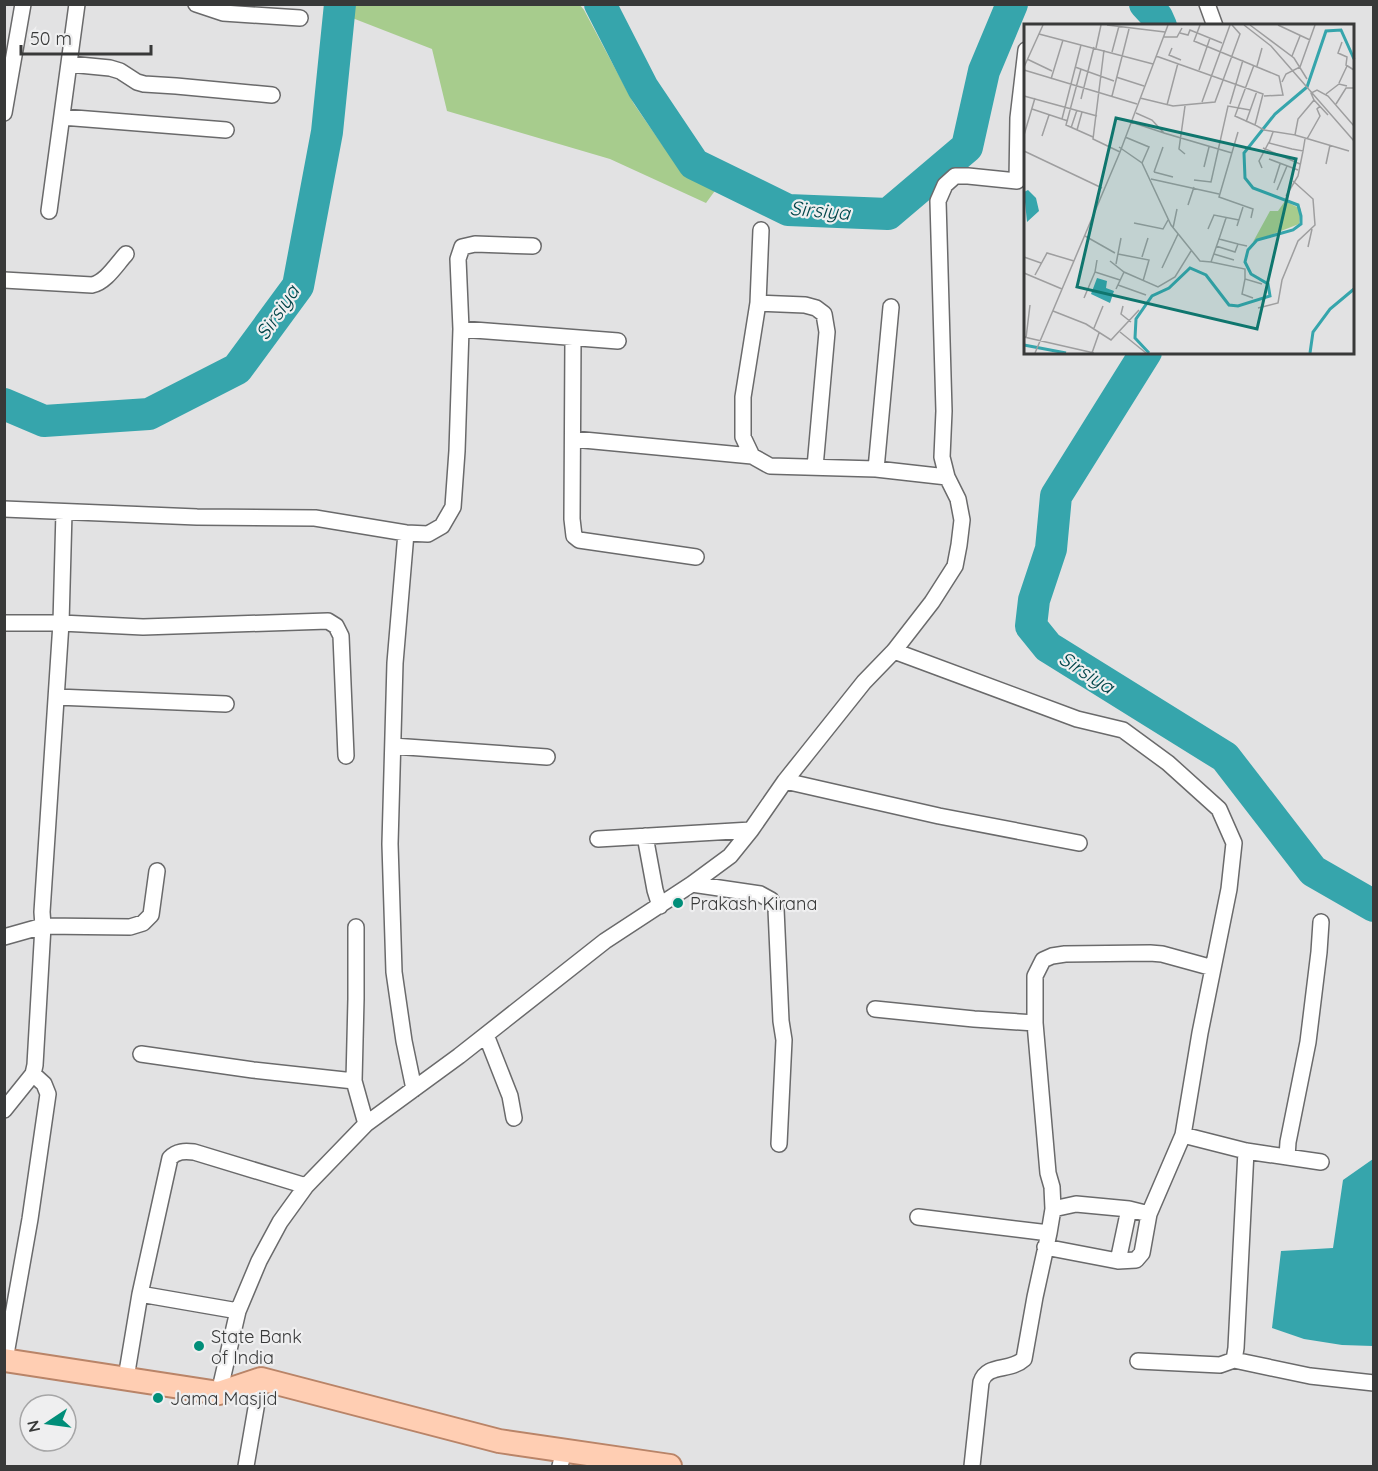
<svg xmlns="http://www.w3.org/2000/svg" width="1378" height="1471" viewBox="0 0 1378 1471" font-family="Quicksand,sans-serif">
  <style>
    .green { fill: #a7cc8d }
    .water { fill: #36a5ac }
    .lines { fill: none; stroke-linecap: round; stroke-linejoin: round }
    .river { stroke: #36a5ac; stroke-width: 32 }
    .street-casing { stroke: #6a6a6b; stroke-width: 18 }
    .primary-casing { stroke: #b98468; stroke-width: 26 }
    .street { stroke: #fff; stroke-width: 15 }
    .primary { stroke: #ffceb3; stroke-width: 22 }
    .poi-dot { fill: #008e79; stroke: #efeff0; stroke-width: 2 }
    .labels { text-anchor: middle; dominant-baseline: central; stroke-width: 4.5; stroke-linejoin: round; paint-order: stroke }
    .poi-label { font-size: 18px; fill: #383939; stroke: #efeff0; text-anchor: start }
    .water-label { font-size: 20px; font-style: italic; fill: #004448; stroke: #efeff0 }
    .inset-river { fill: none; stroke: #36a5ac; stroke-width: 3 }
    .inset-road { fill: none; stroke: #9e9e9f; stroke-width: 1.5 }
    .view { fill: #0f766e; fill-opacity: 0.15; stroke: #0f766e; stroke-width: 3 }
    .inset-edge { fill: none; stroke: #383939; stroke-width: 3 }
  </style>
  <rect width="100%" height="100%" fill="#e2e2e3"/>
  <!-- green -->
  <path class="green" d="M 341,5 L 580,5 L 584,10 L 634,104 L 663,146 L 717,188 L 706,203 L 610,159 L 447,111 L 432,49 L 342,14 Z"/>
  <!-- water -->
  <path class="water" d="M 1373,1159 L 1373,1346 L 1342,1345 L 1304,1339 L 1272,1328 L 1281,1251 L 1333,1248 L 1343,1180 Z"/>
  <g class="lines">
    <!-- river -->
    <path class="river" d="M 600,4 L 643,88 L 694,164 L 788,210 L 888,214 L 967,147 L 984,71 L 1012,4
      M 1145,4 L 1157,17 L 1161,26
      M 1146,352 L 1056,496 L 1051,549 L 1034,600 L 1031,626 L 1048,647 L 1225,757 L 1313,871 L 1374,906
      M 4,404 L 44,421 L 149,414 L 237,369 L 298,286 L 327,132 L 340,4"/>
    <!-- street casing -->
    <g class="street-casing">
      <path id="street" d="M 196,4 L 223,13 L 300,18
        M 1207,4 L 1215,26
        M 69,64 L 110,68 L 120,71 L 137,82 L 144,84 L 176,86 L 272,95
        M 4,113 L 23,4
        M 62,117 L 226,130
        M 49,211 L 77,4
        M 761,230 L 758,303 L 805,305 L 816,308 L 824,314 L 827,332 L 815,467
        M 4,280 L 92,285 C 106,282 116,265 126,254
        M 461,329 L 618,341
        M 573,338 L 572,519 L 574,536 L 579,540 L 696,557
        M 573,439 L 752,456
        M 876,469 L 891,307
        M 947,477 L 942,457 L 944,411 L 938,201 L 945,185 L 955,176 L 968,176 L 1017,181 L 1018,118 L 1026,50
        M 4,509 L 197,517 L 315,518 L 406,533 L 428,534 L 442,526 L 453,507 L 457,451 L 461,329 L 458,259 L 462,247 L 475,244 L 533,246
        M 406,533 L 395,663 L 390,844 L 394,972 L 404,1041 L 414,1089
        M 4,623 L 61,623 L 143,627 L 328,621 L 336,626 L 341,636 L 346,756
        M 894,651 L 1077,719 L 1123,730 L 1168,763 L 1219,809 L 1234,843 L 1229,889 L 1200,1033 L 1183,1135 L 1149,1214 L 1129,1209 L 1118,1261
        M 57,697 L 226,704
        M 393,746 L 547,757
        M 785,781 L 939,816 L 1079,843
        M 645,836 L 655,890 L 660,906
        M 598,839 L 751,830
        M 692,884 L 760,894 L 771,900 L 776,909 L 781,1021 L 784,1040 L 779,1144
        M 356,927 L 356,999 L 354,1081 L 366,1124
        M 4,937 L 43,926 L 130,927 L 143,923 L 151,915 L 157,871
        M 875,1009 L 974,1019 L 1035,1023
        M 486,1035 L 510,1096 L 514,1118
        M 141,1054 L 253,1070 L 354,1081
        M 4,1110 L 33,1074 L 35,1065 L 43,926 L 42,912 L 61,623 L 64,512
        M 1183,1135 L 1246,1151 L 1321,1162
        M 1287,1157 L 1288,1142 L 1308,1042 L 1319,952 L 1321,922
        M 1053,1209 L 1052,1187 L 1048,1173 L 1035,1023 L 1035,976 L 1043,960 L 1052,956 L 1065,954 L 1150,953 L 1162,954 L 1213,968
        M 918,1217 L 1049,1233 L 1053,1209 L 1076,1204 L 1129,1209
        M 1045,1247 L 1118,1261 L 1136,1260 L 1142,1253 L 1149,1214
        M 140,1294 L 238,1311
        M 5,1360 L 30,1219 L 48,1094 L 44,1084 L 33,1074
        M 1234,1360 L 1310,1376 L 1374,1383
        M 1138,1361 L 1220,1365 L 1234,1360 L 1236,1348 L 1246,1151
        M 126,1378 L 140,1294 L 170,1158 C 177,1151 184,1151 194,1152 L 306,1186
        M 219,1393 L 238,1311 L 259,1261 L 280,1222 L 306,1186 L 366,1124 L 459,1056 L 605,941 L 692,884 L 730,856 L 751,830 L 785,781 L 805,756 L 864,682 L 894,651 L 932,602 L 955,566 L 959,545 L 962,520 L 958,499 L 947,477 L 876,469 L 770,466 L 752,456 L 743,437 L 743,397 L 758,303
        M 246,1466 L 261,1379
        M 560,1466 L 564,1451
        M 972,1466 L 981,1382 C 987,1363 1010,1372 1024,1359 L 1035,1297 L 1049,1233"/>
    </g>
    <!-- primary casing -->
    <g class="primary-casing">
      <path id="primary" d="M 4,1360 L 219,1393 L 261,1379 L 499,1441 L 670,1466"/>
    </g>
    <!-- street -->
    <use href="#street" class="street"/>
    <!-- primary -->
    <use href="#primary" class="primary"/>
  </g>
  <!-- markers -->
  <g class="poi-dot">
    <circle cx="678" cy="903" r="6"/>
    <circle cx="199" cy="1346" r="6"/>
    <circle cx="158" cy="1398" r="6"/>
  </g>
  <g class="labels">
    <!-- poi labels -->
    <g class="poi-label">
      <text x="690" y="903">Prakash Kirana</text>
      <text x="211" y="1336">State Bank<tspan x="211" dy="21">of India</tspan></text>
      <text x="170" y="1398">Jama Masjid</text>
    </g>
    <!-- water labels -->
    <g class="water-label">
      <text transform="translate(820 210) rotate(5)">Sirsiya</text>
      <text transform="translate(277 312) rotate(-56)">Sirsiya</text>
      <text transform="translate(1087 672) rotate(32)">Sirsiya</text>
    </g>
  </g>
  <!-- overview -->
  <g transform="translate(1024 24)">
    <rect width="330" height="330" fill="#e2e2e3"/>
    <path d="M 261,177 L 277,185 L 275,200 L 229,218 L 246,187 L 254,187 Z" fill="#a7cc8d"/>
    <path d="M 4,166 L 12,174 L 15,187 L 3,198 L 0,168 ZM 73,254 L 83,257 L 82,264 L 90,267 L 86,279 L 67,270 Z" fill="#36a5ac"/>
    <path class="inset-river" d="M 0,321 L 42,329M 125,329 L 111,314 L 112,295 L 128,272 L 145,264 L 166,244 L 182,251 L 205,281 L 214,282 L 246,272 L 244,260 L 227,250 L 221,238 L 224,226 L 233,216 L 269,206 L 277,200 L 277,192 L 274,181 L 229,164 L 221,154 L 220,129 L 251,90 L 283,63 L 302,7 L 317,6 L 330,35M 286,329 L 289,308 L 306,285 L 330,265"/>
    <path class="inset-road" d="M 83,1 L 141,8M 176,1 L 170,17 L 255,52 L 259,71 L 240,72M 220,1 L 247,22 L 330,117M 226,1 L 270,34 L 283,55M 254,1 L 286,16M 156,9 L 164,11 L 166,6 L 198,19M 15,10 L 129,40M 139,13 L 153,13 L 158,4M 318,18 L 314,29 L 323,33 L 322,41 L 330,46M 72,24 L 77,1M 148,24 L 145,31 L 157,36M 80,26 L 69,115 L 96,128M 88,28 L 95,2M 132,32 L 239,70 L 231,101 L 240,106 L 271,111 L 274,95 L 290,76 L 287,69 L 293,66 L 304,72 L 330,102M 268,32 L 276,12M 3,35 L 28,47M 230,41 L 211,92 L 231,101M 233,42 L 238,24M 0,43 L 19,1M 51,43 L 90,57M 57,45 L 42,101 L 69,113M 0,46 L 113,80M 175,46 L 186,14M 92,53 L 120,62M 27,55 L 39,16M 258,58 L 262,50 L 276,43 L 291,1M 315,59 L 323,42M 302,70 L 315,60 L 323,62M 0,72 L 73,92M 88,72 L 105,5M 116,74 L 149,82 L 191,78 L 216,10 L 208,1M 57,75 L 70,23M 290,76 L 304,91M 178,78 L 206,1M 206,80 L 219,36M 312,80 L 322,64 L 330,64M 143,81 L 154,39M 8,85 L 44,97M 112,89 L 128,96 L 140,109 L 208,129M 38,95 L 57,21M 107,98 L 140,109M 222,98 L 233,67M 47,104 L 53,86M 53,106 L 58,88M 214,108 L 195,173 L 229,185 L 227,194M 249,108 L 245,119 L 268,125 L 279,127 L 281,115M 0,111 L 11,74M 271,111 L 325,127M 18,112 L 25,91M 101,113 L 125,123 L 118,139M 283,115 L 296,92 L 293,85 L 296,82M 95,123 L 118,139 L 147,201 L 176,237 L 187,238 L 195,215 L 214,220M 239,124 L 276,140M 0,127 L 78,164M 161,130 L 155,125 L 161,82M 245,135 L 274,146M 302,140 L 306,121M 180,143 L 185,123M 238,144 L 235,137 L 245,118M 130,148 L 139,123M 130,148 L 149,153M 127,155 L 195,170M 170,156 L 187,158 L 204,82 L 226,86M 250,159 L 256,140M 253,166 L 263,142M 262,172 L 274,152 L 279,127M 164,181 L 170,163M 110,199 L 139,205 L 144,196M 213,202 L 219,183M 149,204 L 153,185M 184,205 L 190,191 L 215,196M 61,212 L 91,229M 195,215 L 202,194M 192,222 L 211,228 L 214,220 L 223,222M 284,223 L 288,205M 94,230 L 125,236 L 119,257M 190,230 L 210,236M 0,233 L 17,239M 118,233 L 124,214M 73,236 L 71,248 L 96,256M 86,237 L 100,248 L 134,263 L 151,253 L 167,227M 187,238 L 221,245 L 221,255 L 238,260M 92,240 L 97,214M 138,244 L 154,210M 0,249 L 38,265M 11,251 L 23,229 L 50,237M 221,255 L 218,270 L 229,274M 94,261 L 122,271M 92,265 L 100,248M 60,274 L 71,248M 99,282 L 97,290 L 107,298M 234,284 L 254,279 L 258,256 L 274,217 L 291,201 L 289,175 L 269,157M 29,287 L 62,300 L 87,316 L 115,286M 70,304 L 79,282M 96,308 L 122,329M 0,313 L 70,329M 2,314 L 6,281M 11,329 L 96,128 L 144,1M 68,329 L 75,309"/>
    <path class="view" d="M 92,94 L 272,135 L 233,305 L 53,263 Z"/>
    <rect width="330" height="330" class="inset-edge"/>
  </g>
  <!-- border -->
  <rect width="1378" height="1471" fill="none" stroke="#383939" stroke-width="12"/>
  <!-- north arrow -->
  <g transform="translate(48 1423) rotate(257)"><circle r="28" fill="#efeff0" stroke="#a6a6a7" stroke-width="1.5"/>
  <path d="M0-4.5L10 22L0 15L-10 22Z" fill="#008e79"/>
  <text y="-9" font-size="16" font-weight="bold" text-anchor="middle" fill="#383939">N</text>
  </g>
  <!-- scale -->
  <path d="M21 45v9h130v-9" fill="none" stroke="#383939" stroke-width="3"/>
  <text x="30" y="45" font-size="18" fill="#383939" stroke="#efeff0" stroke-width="4.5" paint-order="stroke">50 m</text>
</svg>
